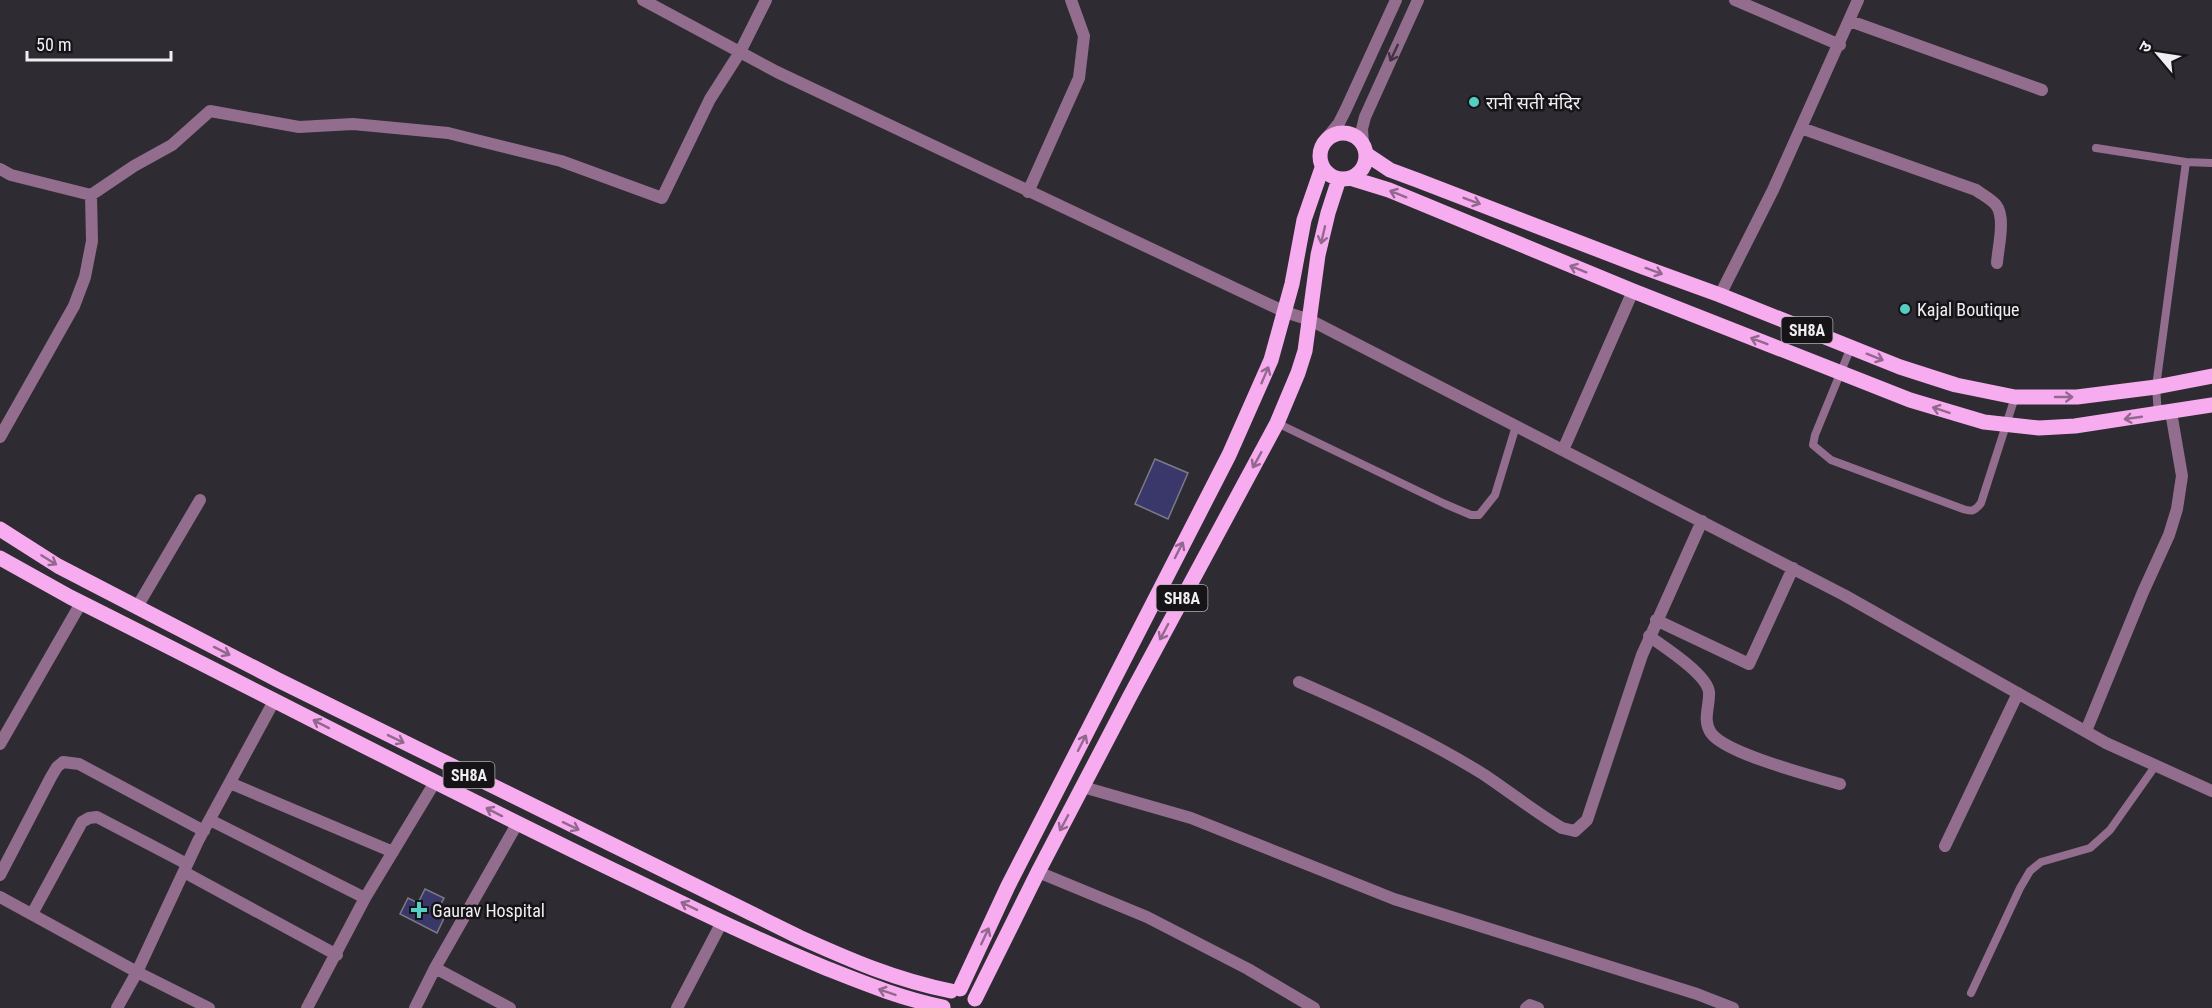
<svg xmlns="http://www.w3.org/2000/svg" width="2212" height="1008" viewBox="0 0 2212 1008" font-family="'Roboto Condensed','Noto Sans Devanagari',sans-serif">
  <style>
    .building { fill: #3a376b; stroke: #7b7b85; stroke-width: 1.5 }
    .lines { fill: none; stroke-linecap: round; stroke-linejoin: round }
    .service { stroke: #926d8d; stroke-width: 8 }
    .minor { stroke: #926d8d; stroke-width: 12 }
    .tertiary { stroke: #926d8d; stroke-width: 12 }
    .primary { stroke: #f8acf0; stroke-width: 15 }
    .oneway { stroke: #413340 }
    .oneway2 { stroke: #92688e }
    .poi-dot { fill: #55cec4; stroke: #161417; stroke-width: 2 }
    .labels { text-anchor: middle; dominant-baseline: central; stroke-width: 5; stroke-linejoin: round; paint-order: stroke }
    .shield { fill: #161417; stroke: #afadb1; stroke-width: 1.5 }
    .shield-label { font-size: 16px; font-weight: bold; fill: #f1eef3 }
    .poi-label { font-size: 18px; fill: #f1eef3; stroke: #161417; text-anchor: start }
  </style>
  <rect width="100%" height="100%" fill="#2e2b32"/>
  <!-- building -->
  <path class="building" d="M 1155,459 L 1188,473 L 1168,519 L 1135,504 Z
    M 425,889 L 444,898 L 437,912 L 445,916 L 437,933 L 400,914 L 408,898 L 418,903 Z"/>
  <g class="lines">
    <!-- service -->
    <path class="service" d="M 2096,148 L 2186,162 L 2212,163
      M 1851,347 L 1815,435 L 1813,445 L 1831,460 L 1963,509 C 1972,512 1975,511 1981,503 L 2015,397
      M 2158,414 L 2156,387 L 2186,162
      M 1277,423 L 1445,504 L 1471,515 L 1479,515 L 1495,495 L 1516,426
      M 1971,993 L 2020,888 L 2030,871 L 2041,862 L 2090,848 L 2110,830 L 2156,765"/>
    <!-- minor -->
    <path class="minor" d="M 643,0 L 777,72 L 1285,312 L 1310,320 L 1844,595 L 2106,743 L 2212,791
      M 1735,0 L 1840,45
      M 1850,21 L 2042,90
      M 1801,128 L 1976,190 C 1983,195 1991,199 1996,205 C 2006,218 1998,247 1997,263
      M 0,169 L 11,175 L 91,195 L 134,166 L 172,145 L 210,111 L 299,127 L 353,124 L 448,133 L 561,161 L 662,198 L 710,99 L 740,52 L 766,0
      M 1028,192 L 1079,78 L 1084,36 L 1071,0
      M 1720,295 L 1773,190 L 1858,0
      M 0,437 L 74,306 L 85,277 L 92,241 L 91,195
      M 1563,450 L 1633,291
      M 137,607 L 200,500
      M 1656,620 L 1749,664 L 1793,568
      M 1649,636 C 1664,647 1707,674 1709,692 C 1710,706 1702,720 1711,733 C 1726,754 1813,776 1840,784
      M 1299,682 C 1361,709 1425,738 1483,774 C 1510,792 1535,812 1562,828 L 1575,831 L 1587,820 L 1642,655 L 1702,521
      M 2086,731 L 2143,592 L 2169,535 L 2177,509 L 2182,476 L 2171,412
      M 0,744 L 81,603
      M 230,783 L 393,852
      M 1083,787 L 1191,818 L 1394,899 L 1697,994 L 1733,1008
      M 210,820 L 365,898
      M 1945,846 L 2018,693
      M 184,872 L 337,955
      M 1038,872 L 1147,917 L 1248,969 L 1314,1008
      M 0,875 L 51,777 L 57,767 L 63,762 L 79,764 L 204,831
      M 0,897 L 137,972 L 209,1008
      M 32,914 L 82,822 L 89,818 L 97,817 L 187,864
      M 435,968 L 510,1008
      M 117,1008 L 137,972 L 198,841 L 274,701
      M 307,1008 L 365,898 L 435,782
      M 415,1008 L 435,968 L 517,824
      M 677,1008 L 722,922
      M 1526,1008 L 1530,1005 L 1538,1008"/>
    <!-- tertiary -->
    <path class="tertiary" d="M 1326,139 L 1339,123 L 1346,109 L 1396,0
      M 1363,144 L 1362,129 L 1365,117 L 1418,0"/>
    <!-- primary -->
    <path class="primary" d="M1320 156a23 23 0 1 1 46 0a23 23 0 1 1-46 0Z
      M 1366,154 L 1390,170 L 1417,180 L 1643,267 L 1720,295 L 1900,367 L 1956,385 L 2015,397 L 2077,397 L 2156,387 L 2212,376
      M 1350,178 L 1389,190 L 1633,291 L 1910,400 L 1984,422 L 2039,428 L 2075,426 L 2212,405
      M 0,529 L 58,566 L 278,680 L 799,937 C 850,960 896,980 951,991
      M 0,558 L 70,597 C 258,691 444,789 634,880 C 698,911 762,942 828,969 C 866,984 903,999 943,1007
      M 960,989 L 1008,886 L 1229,455 L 1271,360 L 1292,284 L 1304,220 L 1322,168
      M 975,999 L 1038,872 L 1130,696 L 1277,423 L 1298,373 L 1305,351 L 1318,255 L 1328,213 L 1339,179"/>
  </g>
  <!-- one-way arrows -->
  <defs><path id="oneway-shaft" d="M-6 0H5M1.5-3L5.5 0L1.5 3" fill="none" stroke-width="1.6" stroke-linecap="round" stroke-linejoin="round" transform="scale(1.5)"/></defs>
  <use class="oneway" href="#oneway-shaft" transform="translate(1394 53) rotate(115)"/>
  <g class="oneway2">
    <use href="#oneway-shaft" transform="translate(1398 194) rotate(-158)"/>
    <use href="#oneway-shaft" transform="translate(1472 201) rotate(21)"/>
    <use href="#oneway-shaft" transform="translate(1323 235) rotate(103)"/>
    <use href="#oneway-shaft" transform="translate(1578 269) rotate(-158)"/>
    <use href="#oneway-shaft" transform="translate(1654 271) rotate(20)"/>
    <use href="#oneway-shaft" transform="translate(1759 341) rotate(-159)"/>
    <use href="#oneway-shaft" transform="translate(1875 357) rotate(22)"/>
    <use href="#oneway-shaft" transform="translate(1265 375) rotate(-67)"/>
    <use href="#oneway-shaft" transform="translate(2064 397)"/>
    <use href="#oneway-shaft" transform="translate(1941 410) rotate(-162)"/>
    <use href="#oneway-shaft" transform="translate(2133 418) rotate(172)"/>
    <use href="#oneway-shaft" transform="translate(1257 460) rotate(119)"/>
    <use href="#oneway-shaft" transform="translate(1179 550) rotate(-63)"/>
    <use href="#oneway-shaft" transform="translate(49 560) rotate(32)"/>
    <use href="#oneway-shaft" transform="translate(1164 632) rotate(118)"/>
    <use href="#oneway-shaft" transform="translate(222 651) rotate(27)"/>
    <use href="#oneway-shaft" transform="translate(321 724) rotate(-153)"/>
    <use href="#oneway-shaft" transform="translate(396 739) rotate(26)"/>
    <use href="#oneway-shaft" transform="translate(1082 743) rotate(-63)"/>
    <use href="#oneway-shaft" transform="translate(494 812) rotate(-153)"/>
    <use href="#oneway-shaft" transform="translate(1064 823) rotate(118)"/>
    <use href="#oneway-shaft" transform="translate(571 826) rotate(26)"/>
    <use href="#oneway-shaft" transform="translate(689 906) rotate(-154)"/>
    <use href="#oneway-shaft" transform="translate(985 936) rotate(-65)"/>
    <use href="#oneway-shaft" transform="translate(887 992) rotate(-161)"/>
  </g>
  <!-- markers -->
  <g class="poi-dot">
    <circle cx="1474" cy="102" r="6"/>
    <circle cx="1905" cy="309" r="6"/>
    <path d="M416 901h6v6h6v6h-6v6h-6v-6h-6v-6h6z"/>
  </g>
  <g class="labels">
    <!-- shield labels -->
    <g class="shield">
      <rect x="1781.5" y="317" width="51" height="26" rx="4.5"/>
      <rect x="1156.5" y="585" width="51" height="26" rx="4.5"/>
      <rect x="443.5" y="762" width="51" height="26" rx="4.5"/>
    </g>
    <g class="shield-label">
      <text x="1807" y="330">SH8A</text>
      <text x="1182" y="598">SH8A</text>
      <text x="469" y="775">SH8A</text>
    </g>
    <!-- poi labels -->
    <g class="poi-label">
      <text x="1486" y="102">रानी सती मंदिर</text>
      <text x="1917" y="309">Kajal Boutique</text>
      <text x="432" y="910">Gaurav Hospital</text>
    </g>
  </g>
  <!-- north arrow -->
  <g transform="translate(2158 54) rotate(299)" stroke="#161417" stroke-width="4.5" paint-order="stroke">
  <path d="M0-4.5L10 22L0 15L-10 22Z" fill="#f1eef3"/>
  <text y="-9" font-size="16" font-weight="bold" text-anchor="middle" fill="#f1eef3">उ</text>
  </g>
  <!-- scale -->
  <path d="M27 51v9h144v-9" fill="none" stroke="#f1eef3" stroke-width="3"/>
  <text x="36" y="51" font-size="18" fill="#f1eef3" stroke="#161417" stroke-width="4.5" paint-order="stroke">50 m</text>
</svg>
